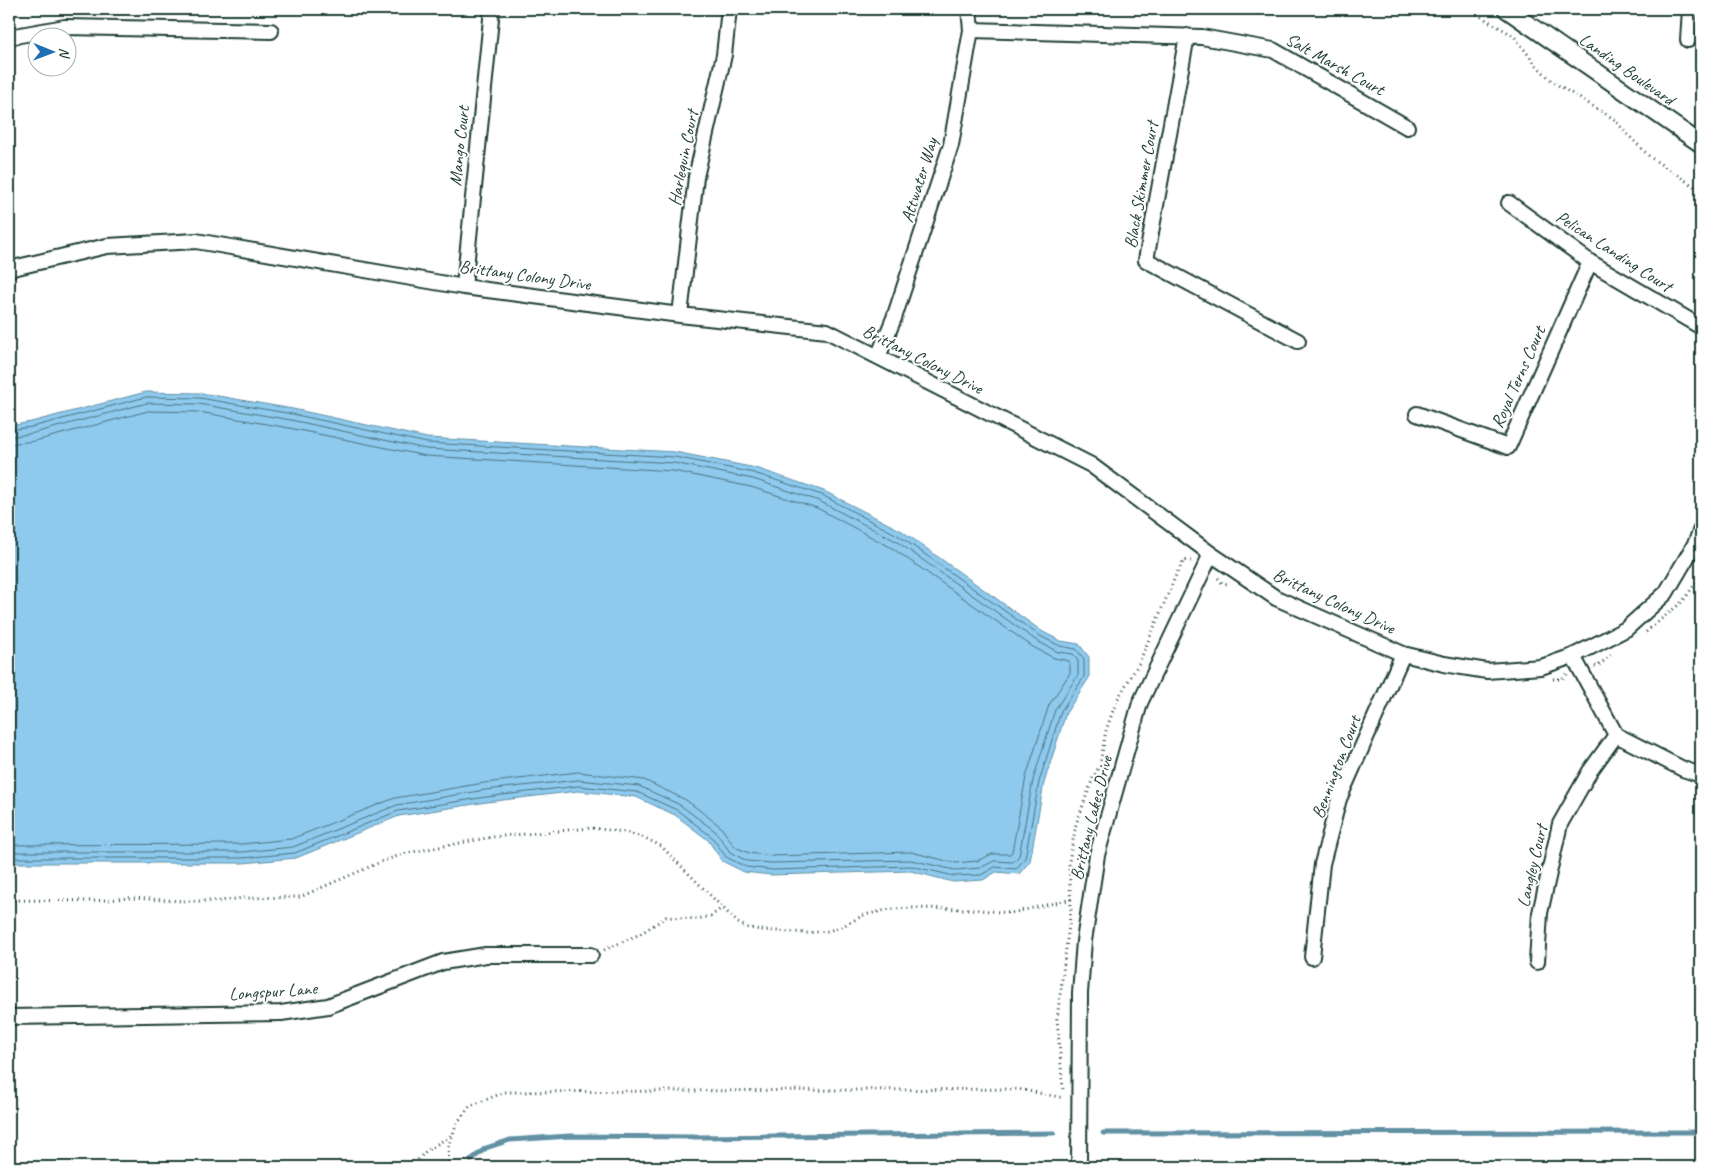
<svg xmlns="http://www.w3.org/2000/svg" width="1710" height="1176" viewBox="0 0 1710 1176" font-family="Caveat,sans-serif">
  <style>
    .water { fill: #8ec9ee; stroke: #6291a4 }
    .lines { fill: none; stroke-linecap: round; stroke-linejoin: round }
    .shore { stroke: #4b757e; stroke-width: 1 }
    .stream { stroke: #6291a4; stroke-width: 5 }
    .minor-casing { stroke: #1f3d34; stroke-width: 18 }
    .tertiary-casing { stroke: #1f3d34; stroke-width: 20 }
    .path { stroke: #1f3d34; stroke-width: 3; stroke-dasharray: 1 4; stroke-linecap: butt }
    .minor { stroke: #fff; stroke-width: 14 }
    .tertiary { stroke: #fff; stroke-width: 16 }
    .labels { text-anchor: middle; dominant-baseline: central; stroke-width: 4; stroke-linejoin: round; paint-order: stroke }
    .street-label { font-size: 18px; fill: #1f3d34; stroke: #fff }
  </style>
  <rect width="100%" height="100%" fill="#fff"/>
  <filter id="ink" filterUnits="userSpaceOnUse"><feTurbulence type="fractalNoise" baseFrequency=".02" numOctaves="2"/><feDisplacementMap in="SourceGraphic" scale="10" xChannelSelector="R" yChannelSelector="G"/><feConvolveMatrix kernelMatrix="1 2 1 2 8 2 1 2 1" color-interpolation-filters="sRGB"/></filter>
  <g filter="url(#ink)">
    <!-- water -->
    <path class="water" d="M 146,392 L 201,393 L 293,409 L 427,438 L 675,452 L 756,468 L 824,491 L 902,531 L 1043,632 L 1061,641 L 1079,644 L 1089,657 L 1089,678 L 1066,713 L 1044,783 L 1030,861 L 1019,874 L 996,872 L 983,880 L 953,882 L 911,871 L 771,875 L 744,872 L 722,861 L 708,840 L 675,815 L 636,797 L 578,791 L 487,802 L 399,816 L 296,858 L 243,863 L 9,863 L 9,426 L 31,422 Z"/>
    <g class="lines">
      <!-- shore -->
      <path class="shore" d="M 9,430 L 32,427 L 146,397 L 200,398 L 292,414 L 427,443 L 675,457 L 754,473 L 822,495 L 899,536 L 1040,636 L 1060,646 L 1076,649 L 1084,659 L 1084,677 L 1061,711 L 1039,782 L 1025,858 L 1016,869 L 995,867 L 981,875 L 954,876 L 911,866 L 772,870 L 746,867 L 726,857 L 712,837 L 677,810 L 637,792 L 578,786 L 486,797 L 398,811 L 295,853 L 243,858 L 9,858
        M 9,437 L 34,433 L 147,403 L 199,404 L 291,420 L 426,449 L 674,463 L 753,479 L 819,501 L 896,541 L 1037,641 L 1058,652 L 1073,654 L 1078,661 L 1078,675 L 1055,710 L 1033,780 L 1019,856 L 1013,862 L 994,861 L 980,868 L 955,870 L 911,860 L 772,863 L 747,861 L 730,852 L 715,831 L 680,805 L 639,786 L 578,780 L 485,790 L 397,805 L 293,847 L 242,852 L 9,852
        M 9,444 L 35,441 L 148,411 L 199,412 L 289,428 L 426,456 L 673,471 L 751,487 L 817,508 L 892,548 L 1033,647 L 1054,658 L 1069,661 L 1070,664 L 1070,673 L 1049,705 L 1026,777 L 1012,852 L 1010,854 L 992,854 L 977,861 L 955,863 L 911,852 L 772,856 L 749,853 L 735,847 L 720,826 L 686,800 L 644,780 L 578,772 L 484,783 L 395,798 L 291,839 L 242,844 L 9,845"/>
      <!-- stream -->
      <path class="stream" d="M 1103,1133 L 1701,1132
        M 471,1160 L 486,1148 L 510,1140 L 570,1136 L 698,1137 L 1054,1133"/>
      <!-- minor casing -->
      <g class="minor-casing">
        <path id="minor" d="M 971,30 L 1202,37 L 1273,50 L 1407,127
          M 1187,36 L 1146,260 L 1298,341
          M 9,37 L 65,27 L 271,31
          M 1688,40 L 1690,9
          M 1509,203 L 1590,262 L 1701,327
          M 9,269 L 107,246 L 196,241 L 464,287 L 680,315 L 827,331 L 1091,465 L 1211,554 L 1276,598 L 1403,654 L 1444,664 L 1487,671 L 1541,667 L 1573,656 L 1626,629 L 1666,593 L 1696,542 L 1701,529
          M 464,287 L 492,9
          M 680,315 L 696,177 L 724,55 L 729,9
          M 878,357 L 894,318 L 951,145 L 971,30 L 969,9
          M 1417,414 L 1508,447 L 1590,262
          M 1573,656 L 1616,735 L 1683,769 L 1701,775
          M 1312,957 L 1322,864 L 1339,799 L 1403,654
          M 1537,962 L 1540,913 L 1560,824 L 1590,771 L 1616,735
          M 9,1017 L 281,1013 L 328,1006 L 443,962 L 486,955 L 591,955
          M 1079,1167 L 1080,993 L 1084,941 L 1097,855 L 1140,703 L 1211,554"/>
      </g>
      <!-- tertiary casing -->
      <g class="tertiary-casing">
        <path id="tertiary" d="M 1506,9 L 1701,144"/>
      </g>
      <!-- path -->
      <path class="path" d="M 1468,9 L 1514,36 L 1536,65 L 1553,82 L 1614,119 L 1627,134 L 1650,157 L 1701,191
        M 1218,578 L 1222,583 L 1228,584
        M 1646,632 L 1683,601 L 1701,576
        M 1595,666 L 1597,667 L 1613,653
        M 1553,679 L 1562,679 L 1567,674
        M 9,900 L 94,901 L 129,898 L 185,901 L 220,901 L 243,898 L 300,897 L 383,861 L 407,853 L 492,837 L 591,828 L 625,832 L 645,838 L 661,846 L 738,923 L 748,928 L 762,930 L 807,933 L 828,931 L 841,927 L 864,915 L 891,909 L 912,908 L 969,909 L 1011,913 L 1072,899
        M 604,950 L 640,934 L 666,917 L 697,919 L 711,916 L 722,908
        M 1063,1089 L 1057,1019 L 1071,909 L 1069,862 L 1076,824 L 1093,778 L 1100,765 L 1106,730 L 1117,700 L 1139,663 L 1176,575 L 1184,560 L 1191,561
        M 411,1167 L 426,1151 L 452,1135
        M 449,1167 L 448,1147 L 457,1123 L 470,1106 L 505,1092 L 1018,1089 L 1064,1098"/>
      <!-- minor -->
      <use href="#minor" class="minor"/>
      <!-- tertiary -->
      <use href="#tertiary" class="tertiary"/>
    </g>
  </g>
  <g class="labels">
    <!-- street labels -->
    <g class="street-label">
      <text transform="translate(1335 64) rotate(29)">Salt Marsh Court</text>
      <text transform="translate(1627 69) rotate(35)">Landing Boulevard</text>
      <text transform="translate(459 146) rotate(-84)">Mango Court</text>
      <text transform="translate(683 158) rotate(-79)">Harlequin Court</text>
      <text transform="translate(919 180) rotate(-73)">Attwater Way</text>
      <text transform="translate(1141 185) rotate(-80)">Black Skimmer Court</text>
      <text transform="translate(1614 251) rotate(33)">Pelican Landing Court</text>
      <text transform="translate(525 275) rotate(8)">Brittany Colony Drive</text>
      <text transform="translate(923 359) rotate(27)">Brittany Colony Drive</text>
      <text transform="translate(1518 377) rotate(-66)">Royal Terns Court</text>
      <text transform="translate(1334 601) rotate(25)">Brittany Colony Drive</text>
      <text transform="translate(1336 767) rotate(-69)">Bennington Court</text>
      <text transform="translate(1091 818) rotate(-76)">Brittany Lakes Drive</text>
      <text transform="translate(1532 866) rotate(-77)">Langley Court</text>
      <text transform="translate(273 991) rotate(-4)">Longspur Lane</text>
    </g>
  </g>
  <!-- margin -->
  <rect width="1710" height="1176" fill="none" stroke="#fff" stroke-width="30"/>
  <rect x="15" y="15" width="1680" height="1146" fill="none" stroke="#1f3d34" stroke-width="2" filter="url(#ink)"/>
  <!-- north arrow -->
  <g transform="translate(52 52) rotate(91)"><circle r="24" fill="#ffffff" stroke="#a5b1ae"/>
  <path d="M0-4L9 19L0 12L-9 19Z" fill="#1f6fb2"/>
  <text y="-8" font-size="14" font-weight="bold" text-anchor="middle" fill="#1f3d34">N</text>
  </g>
</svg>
